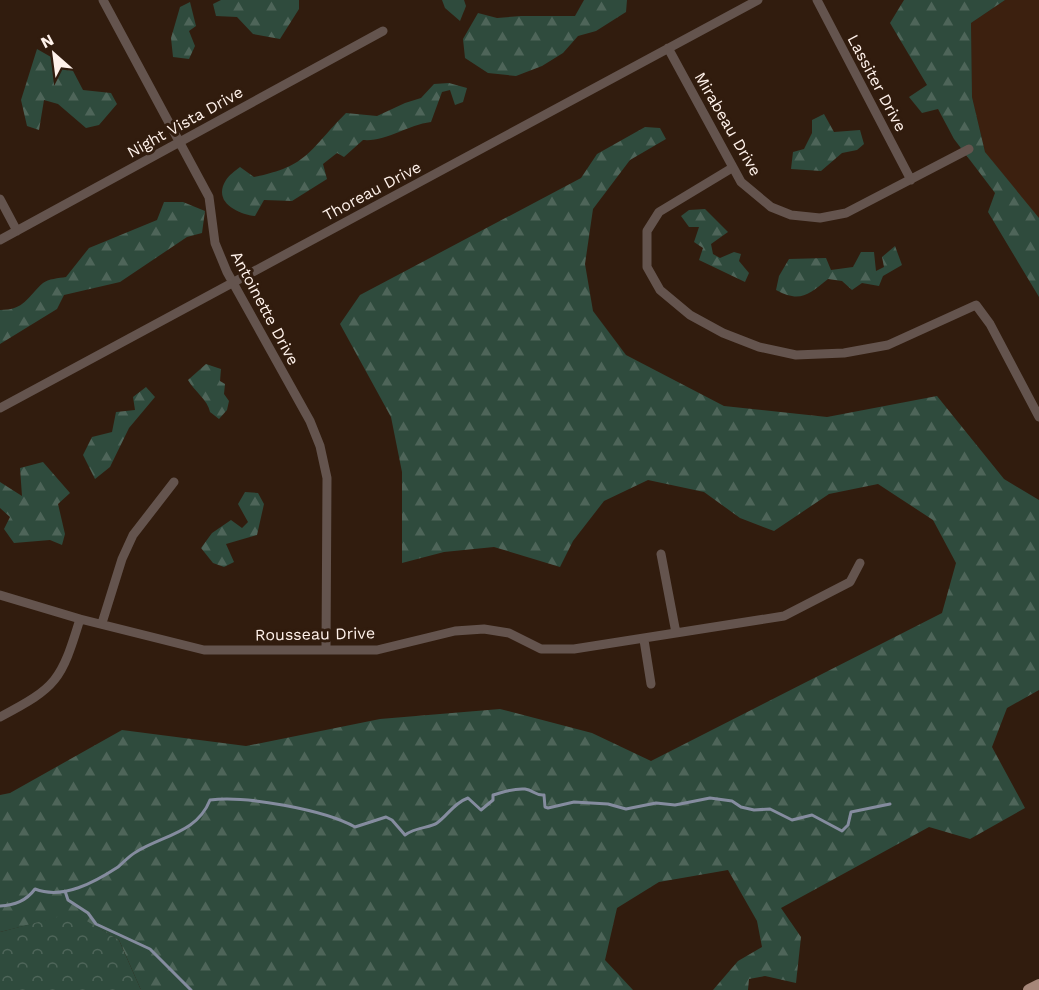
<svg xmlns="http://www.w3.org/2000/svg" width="1039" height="990" viewBox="0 0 1039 990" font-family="'Work Sans',sans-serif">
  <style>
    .built { fill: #3c200f }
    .forest { fill: url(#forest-firs) }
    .park { fill: url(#park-crowns) }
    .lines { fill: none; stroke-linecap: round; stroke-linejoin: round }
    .stream { stroke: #858c9f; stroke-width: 3 }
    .minor { stroke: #64544e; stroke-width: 9 }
    .major { stroke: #a68779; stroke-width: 12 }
    .labels { text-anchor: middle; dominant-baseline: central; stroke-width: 6; stroke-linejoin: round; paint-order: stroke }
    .street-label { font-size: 16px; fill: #fff2eb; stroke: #311c0e }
  </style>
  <defs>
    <pattern id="forest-firs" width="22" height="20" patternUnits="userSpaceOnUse" patternTransform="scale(1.5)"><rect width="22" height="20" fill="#2f4b3d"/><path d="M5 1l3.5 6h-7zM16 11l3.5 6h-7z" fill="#4e6559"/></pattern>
    <pattern id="park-crowns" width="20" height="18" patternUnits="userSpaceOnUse" patternTransform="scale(1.5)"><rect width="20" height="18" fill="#2f4b3d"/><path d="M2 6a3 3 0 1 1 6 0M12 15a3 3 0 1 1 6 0" fill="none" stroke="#4e6559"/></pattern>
  </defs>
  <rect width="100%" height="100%" fill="#311c0e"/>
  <!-- built -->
  <path class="built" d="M 1005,0 L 1039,0 L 1039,235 L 995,194 L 972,97 L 971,23 Z"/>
  <!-- forest -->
  <path class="forest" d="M 221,0 L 299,0 L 299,9 L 280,39 L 253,34 L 237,17 L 216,16 L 213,4 Z
    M 442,0 L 464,0 L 466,6 L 460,21 L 445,8 Z
    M 584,0 L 627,0 L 626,12 L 596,31 L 578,36 L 563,53 L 542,66 L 516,76 L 488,73 L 465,58 L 463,39 L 478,13 L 497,18 L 521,16 L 575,16 Z
    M 904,0 L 1005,0 L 971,23 L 972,97 L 985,152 L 1039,218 L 1039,297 L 988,212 L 995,193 L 954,139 L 938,109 L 922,113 L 909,97 L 927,85 L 890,23 Z
    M 190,2 L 196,26 L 189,31 L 195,46 L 189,59 L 173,57 L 171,38 L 180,7 Z
    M 37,49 L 72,69 L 83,90 L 111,93 L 117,104 L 99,125 L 86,128 L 58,104 L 44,100 L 39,130 L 27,126 L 21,100 Z
    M 449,83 L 467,88 L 463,102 L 455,105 L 450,90 L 442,92 L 431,122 C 407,125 386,142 363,140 L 344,157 L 337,153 L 323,164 L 327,179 L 292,201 L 264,200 L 255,216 C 238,214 212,202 226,180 C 229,175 235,171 240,167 L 254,177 C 309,166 309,150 346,113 L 377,116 L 405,103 L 421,98 L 434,84 Z
    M 824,114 L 834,132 L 860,130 L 864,144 L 857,150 L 842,153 L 821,171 L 791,169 L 793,152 L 804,149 L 812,133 L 812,120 Z
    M 645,127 L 660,128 L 666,139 L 630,160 L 593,209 L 585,264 L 593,311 L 626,355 L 724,406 L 827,417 L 937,396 L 1004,479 L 1039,500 L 1039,690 L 1007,708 L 992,747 L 1025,808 L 970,839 L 929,827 L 781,908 L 801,937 L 796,983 L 765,976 L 749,979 L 748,990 L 713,990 L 738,961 L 762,947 L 757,921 L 728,870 L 659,882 L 617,908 L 605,960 L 633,990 L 141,990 L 119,940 L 73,914 L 0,932 L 0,795 L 10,793 L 122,730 L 246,746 L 380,719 L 500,709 L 592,733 L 651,761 L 942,613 L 956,563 L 933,520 L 878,484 L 829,494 L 774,531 L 740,518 L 704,492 L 648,480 L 604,501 L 573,541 L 560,567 L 494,547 L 444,552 L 402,563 L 402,472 L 391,417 L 340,324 L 360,295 L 581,178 L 597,154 Z
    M 164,202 L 183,202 L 205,211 L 202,233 L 187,237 L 120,282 L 64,295 L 57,309 L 0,344 L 0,310 C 25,310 27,297 43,283 C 48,279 59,278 66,277 L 89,248 L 157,220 Z
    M 705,209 L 728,232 L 711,244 L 713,254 L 720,258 L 734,252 L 741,254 L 739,261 L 749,273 L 745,282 L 699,260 L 703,248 L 694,242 L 699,227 L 689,227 L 681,216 L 689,210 Z
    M 895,246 L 902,265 L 883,276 L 879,286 L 862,283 L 852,290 L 842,281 L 828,279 C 808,295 800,303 776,290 L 779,276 L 789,259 L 826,258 L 831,270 L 853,267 L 861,252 L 874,252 L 876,271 L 884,267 L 882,257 Z
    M 206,364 L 221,369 L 220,381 L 225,384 L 224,394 L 229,401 L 227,410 L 219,419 L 210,412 C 208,400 194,391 188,380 Z
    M 146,387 L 155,397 L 129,428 L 110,467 L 95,479 L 83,455 L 92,437 L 112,432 L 116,412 L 135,410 L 133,397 Z
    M 43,462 L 70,493 L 58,504 L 65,534 L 62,545 L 50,540 L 14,543 L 4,529 L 10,517 L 0,508 L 0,482 L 22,496 L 20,468 Z
    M 245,492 L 258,493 L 264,504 L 257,535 L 226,544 L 234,562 L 224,567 L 213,563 L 201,548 L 212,533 L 231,520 L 242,528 L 248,522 L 238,504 Z"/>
  <!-- park -->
  <path class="park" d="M 73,913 L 119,940 L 141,990 L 0,990 L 0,932 Z"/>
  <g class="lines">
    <!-- stream -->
    <path class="stream" d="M 65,891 L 68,900 L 88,913 L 96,924 L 150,949 L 191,990
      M 0,906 C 15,905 26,901 35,889 C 63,900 95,882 118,867 C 124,862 129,856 136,852 C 163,835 197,833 210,800 C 244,795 325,810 355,827 L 386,817 L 392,820 L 405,835 C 416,827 430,828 437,823 C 448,815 454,803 468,798 L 481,810 L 493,800 L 493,795 C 504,792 513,788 525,789 C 533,790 536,796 544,795 L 545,807 L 548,808 L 574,802 L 608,804 L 626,809 L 656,803 L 675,805 L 710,798 L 732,801 L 741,807 L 754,810 L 770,809 L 792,820 L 812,815 L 842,831 L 848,825 L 851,812 L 890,804"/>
    <!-- minor -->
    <path class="minor" d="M 103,0 L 209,197 L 215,243 L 227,272 L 310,421 L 320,446 L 327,478 L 326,649
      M 817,0 L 911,180
      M 668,48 L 741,182 L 771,207 L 791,215 L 820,218 L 846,213 L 969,149
      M 732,168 L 659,212 L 647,231 L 647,267 L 660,290 L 690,315 L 723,333 L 759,347 L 796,355 L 844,353 L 888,345 L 976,305 L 990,324 L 1039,417
      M 0,199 L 17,231
      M 0,240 L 383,31
      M 0,408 L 758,0
      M 661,554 L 676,633
      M 0,595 L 80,619 L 204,650 L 377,650 L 455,631 L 484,629 L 509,633 L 541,649 L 574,649 L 784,616 L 850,582 L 860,563
      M 102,623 L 122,559 L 133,535 L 174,482
      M 644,640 L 651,684
      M 0,717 C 57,687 61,681 80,619"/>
    <!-- major -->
    <path class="major" d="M 1029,990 L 1039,985"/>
  </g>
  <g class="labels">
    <!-- street labels -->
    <g class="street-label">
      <text transform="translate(877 83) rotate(62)">Lassiter Drive</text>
      <text transform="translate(185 122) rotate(-29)">Night Vista Drive</text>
      <text transform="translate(728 124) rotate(60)">Mirabeau Drive</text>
      <text transform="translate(372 191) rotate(-28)">Thoreau Drive</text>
      <text transform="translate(265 308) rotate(62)">Antoinette Drive</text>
      <text transform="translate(315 634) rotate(-1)">Rousseau Drive</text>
    </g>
  </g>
  <!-- north arrow -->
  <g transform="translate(54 54) rotate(332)" stroke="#311c0e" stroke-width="4.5" paint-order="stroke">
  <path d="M0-4.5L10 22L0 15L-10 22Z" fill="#fff2eb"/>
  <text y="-9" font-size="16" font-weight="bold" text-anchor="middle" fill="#fff2eb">N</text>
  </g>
</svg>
